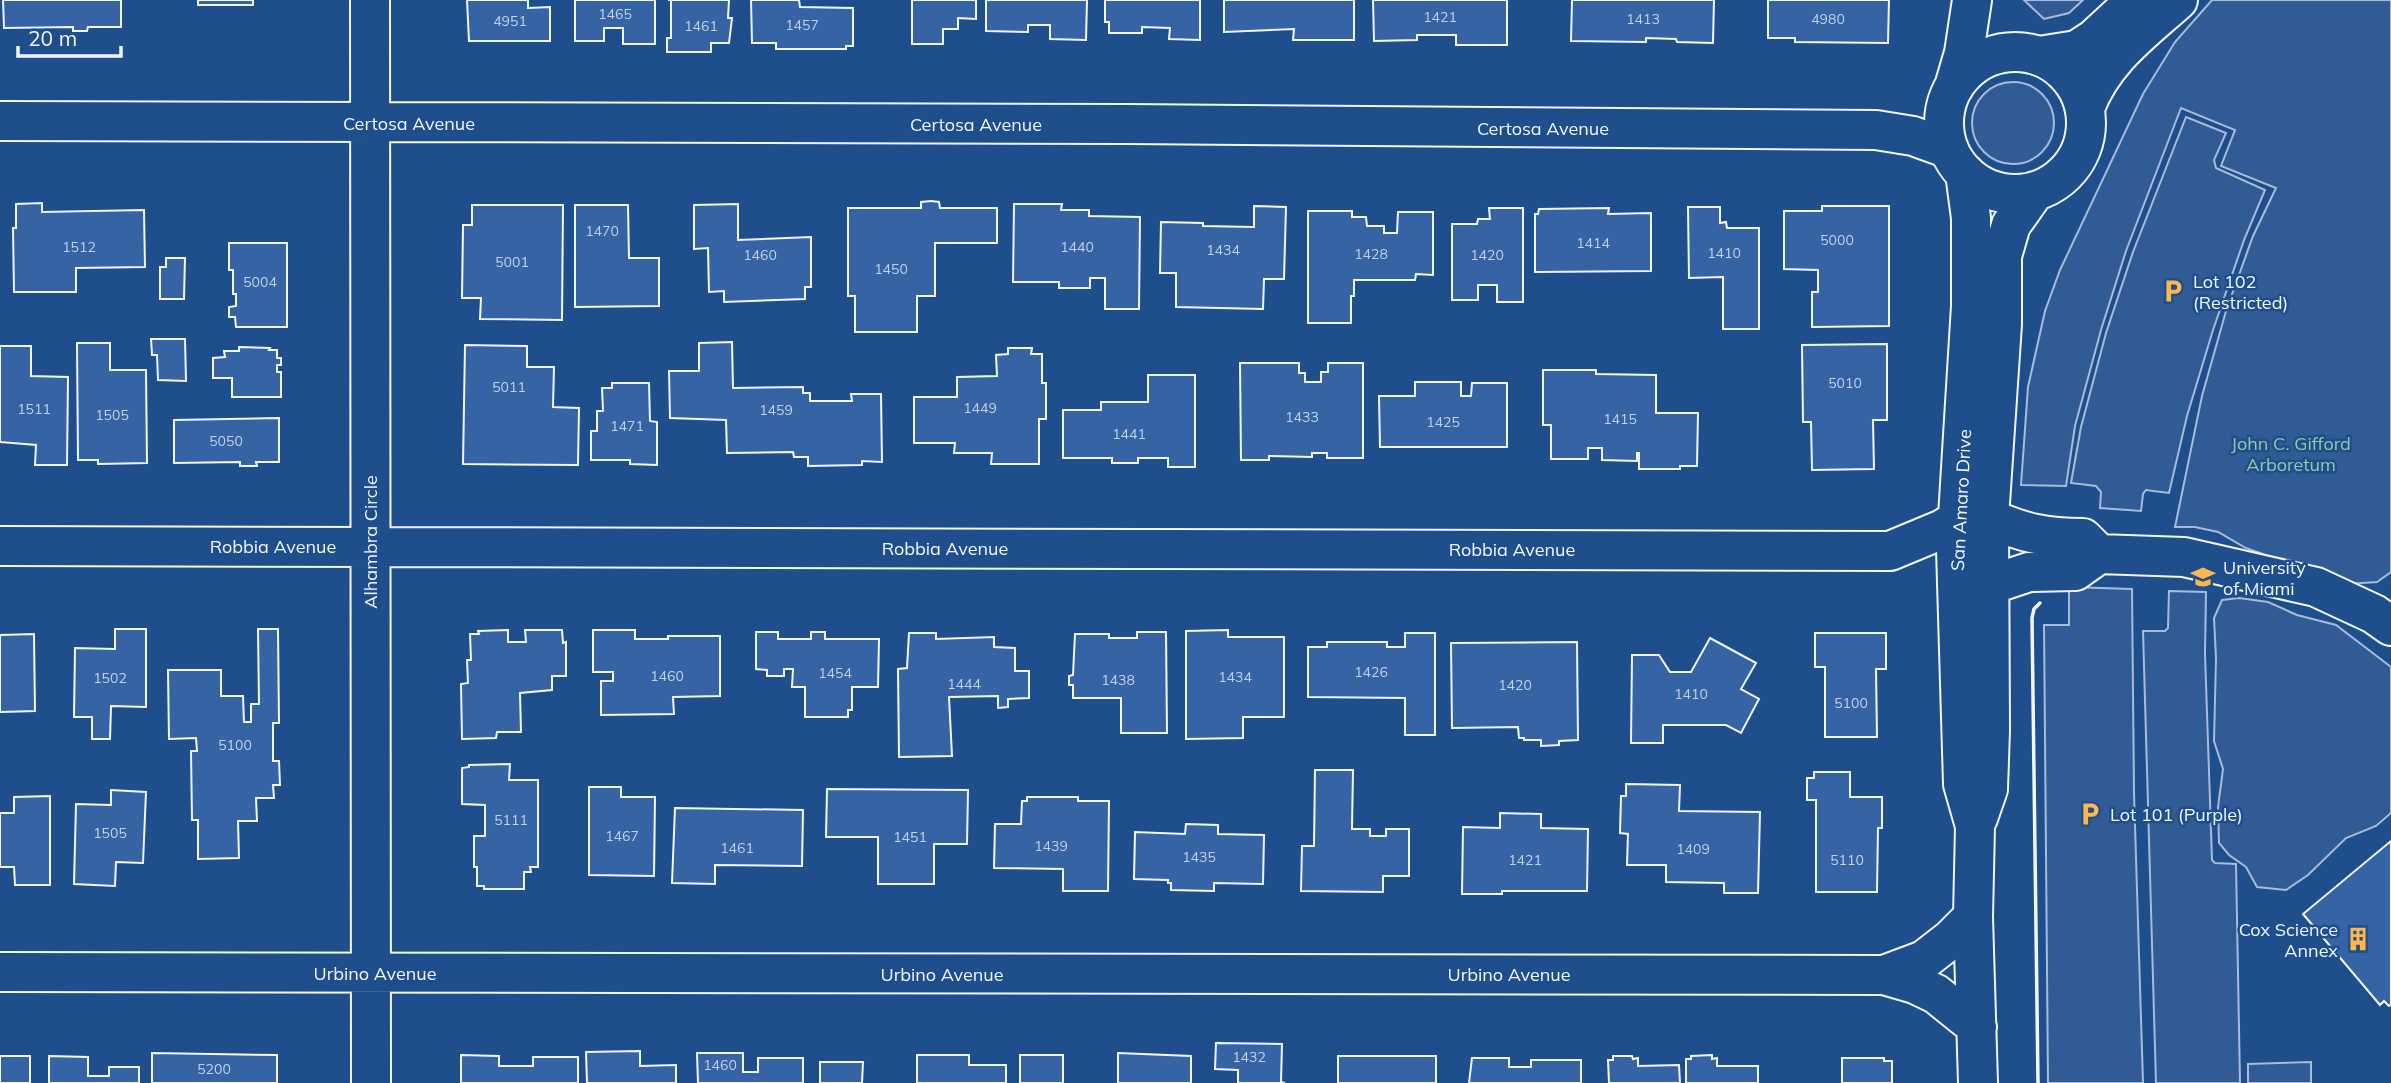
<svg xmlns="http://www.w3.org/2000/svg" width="2391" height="1083" viewBox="0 0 2391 1083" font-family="Mulish,sans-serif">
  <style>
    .built { fill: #305b95; stroke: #a8bbd7; stroke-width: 2 }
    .building { fill: #3563a3; stroke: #f2f6ff; stroke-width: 2 }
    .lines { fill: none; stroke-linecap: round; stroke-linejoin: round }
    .minor-casing { stroke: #f2f6ff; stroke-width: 42 }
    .minor { stroke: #1f4e8c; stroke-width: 38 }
    .wall { stroke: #f2f6ff; stroke-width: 3.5 }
    .labels { text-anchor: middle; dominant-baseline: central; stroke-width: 5; stroke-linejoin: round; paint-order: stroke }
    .number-label { font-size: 14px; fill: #c3d1e8 }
    .street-label { font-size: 18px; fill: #f2f6ff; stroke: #1f4e8c }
    .poi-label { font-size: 18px; fill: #f2f6ff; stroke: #1f4e8c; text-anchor: start }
    .park-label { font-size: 18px; fill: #97c8a6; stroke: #1f4e8c }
  </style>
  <rect width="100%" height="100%" fill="#1f4e8c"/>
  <!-- built -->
  <path class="built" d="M 2024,0 L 2083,0 L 2069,13 L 2044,19 Z
    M 2212,0 L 2391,0 L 2391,572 L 2377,582 L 2347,584 L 2246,548 L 2218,532 L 2195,527 L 2175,527 L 2202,396 L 2226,311 L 2253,236 L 2276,188 L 2221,166 L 2235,130 L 2181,108 L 2126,251 L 2101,330 L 2075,426 L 2066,486 L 2021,485 L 2028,387 L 2045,311 L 2060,270 L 2143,94 L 2175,42 Z
    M1972 123a41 41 0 1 1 82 0a41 41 0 1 1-82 0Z
    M 2186,117 L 2226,133 L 2214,160 L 2216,168 L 2265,190 L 2244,240 L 2213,330 L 2187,416 L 2169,493 L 2146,490 L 2143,494 L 2141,511 L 2100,508 L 2101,492 L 2096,486 L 2071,483 L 2081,427 L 2106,333 L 2133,252 Z
    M 2069,587 L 2132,589 L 2134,793 L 2143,1083 L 2048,1083 L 2044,625 L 2069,625 Z
    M 2169,591 L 2206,592 L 2205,654 L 2212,860 L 2215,863 L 2236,864 L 2240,1083 L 2156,1083 L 2143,631 L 2165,631 L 2168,628 Z
    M 2239,598 L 2268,602 L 2297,615 L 2336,625 L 2391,667 L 2391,813 L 2376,826 L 2346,838 L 2308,875 L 2286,890 L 2257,887 L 2246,867 L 2229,855 L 2219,843 L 2218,807 L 2223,769 L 2214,741 L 2216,658 L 2214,618 L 2222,600 Z
    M 2311,1062 L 2311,1083 L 2248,1083 L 2248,1064 Z"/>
  <!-- building -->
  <path class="building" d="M 3,0 L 121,0 L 121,27 L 88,27 L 87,31 L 73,31 L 73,27 L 4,28 Z
    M 198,0 L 253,0 L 253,5 L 198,5 Z
    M 467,0 L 528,0 L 528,8 L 550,7 L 550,41 L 469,41 Z
    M 575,0 L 655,0 L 655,44 L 623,44 L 623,28 L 604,28 L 604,41 L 575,41 Z
    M 668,0 L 729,0 L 728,18 L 732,18 L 729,43 L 711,43 L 711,52 L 667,52 L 667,38 L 671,38 L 671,0 Z
    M 751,0 L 799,0 L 800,7 L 853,8 L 853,46 L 846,46 L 846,49 L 776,49 L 776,43 L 752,43 Z
    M 912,0 L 976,0 L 976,19 L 958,18 L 958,29 L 943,29 L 943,44 L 912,44 Z
    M 986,0 L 1087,0 L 1086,40 L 1050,39 L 1050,25 L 1028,25 L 1028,32 L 986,31 Z
    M 1105,0 L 1200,0 L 1200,40 L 1169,39 L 1170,28 L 1142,27 L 1142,33 L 1109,33 L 1109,22 L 1105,22 Z
    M 1224,0 L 1354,0 L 1354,40 L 1293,40 L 1294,29 L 1224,32 Z
    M 1373,0 L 1507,0 L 1507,45 L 1456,45 L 1456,35 L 1417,35 L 1417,40 L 1374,41 Z
    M 1572,0 L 1714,0 L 1713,43 L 1677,42 L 1676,39 L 1646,38 L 1646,42 L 1571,41 Z
    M 1768,0 L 1889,0 L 1888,43 L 1795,42 L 1795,38 L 1768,38 Z
    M 931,201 L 939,202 L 940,208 L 997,208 L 997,243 L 935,243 L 935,296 L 917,296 L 917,332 L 855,332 L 855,296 L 848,296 L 848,208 L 921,208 L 921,202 Z
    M 42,203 L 42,212 L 144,210 L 145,267 L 76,268 L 76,292 L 14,292 L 13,228 L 16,228 L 16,204 Z
    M 738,204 L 738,240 L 811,237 L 811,287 L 805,287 L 805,299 L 724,302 L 724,291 L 709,292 L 708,248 L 694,249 L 694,205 Z
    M 1014,204 L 1062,204 L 1061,210 L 1089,210 L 1089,216 L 1140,217 L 1139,309 L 1105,309 L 1105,278 L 1090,278 L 1090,288 L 1059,288 L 1059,282 L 1013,282 Z
    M 472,205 L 563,205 L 562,320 L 480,319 L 481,298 L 462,298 L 463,225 L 472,225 Z
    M 575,205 L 628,205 L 629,258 L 659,258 L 659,306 L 575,307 Z
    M 1254,206 L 1286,207 L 1284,279 L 1264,279 L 1263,309 L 1176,307 L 1176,273 L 1160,273 L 1161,222 L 1203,223 L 1203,226 L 1254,227 Z
    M 1822,206 L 1889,206 L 1889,326 L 1812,327 L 1812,292 L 1818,292 L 1818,270 L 1784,269 L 1784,211 L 1822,211 Z
    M 1688,207 L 1720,207 L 1720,223 L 1726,222 L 1727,228 L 1759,228 L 1759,329 L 1723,329 L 1723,277 L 1689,278 Z
    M 1489,208 L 1523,208 L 1523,302 L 1497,302 L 1497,285 L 1478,285 L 1478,300 L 1452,300 L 1452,224 L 1477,224 L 1478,219 L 1490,219 Z
    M 1609,208 L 1608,214 L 1651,213 L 1651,271 L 1535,272 L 1535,214 L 1538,214 L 1539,209 Z
    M 1308,211 L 1352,211 L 1352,217 L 1366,217 L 1367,226 L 1384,226 L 1384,233 L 1397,233 L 1398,212 L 1433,212 L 1433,275 L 1416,274 L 1415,280 L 1354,280 L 1354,296 L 1351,296 L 1351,323 L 1308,323 Z
    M 229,243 L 287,243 L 287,327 L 236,327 L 235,317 L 229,317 L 229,307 L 236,306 L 236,294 L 233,294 L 233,270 L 229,270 Z
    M 166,258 L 185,258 L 184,299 L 160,299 L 160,267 L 166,267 Z
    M 151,339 L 185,339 L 186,381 L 158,380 L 157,355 L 152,355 Z
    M 732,342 L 733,388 L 803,387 L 803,393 L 810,393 L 810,401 L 852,401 L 851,394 L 881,394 L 882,462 L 862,461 L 862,465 L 808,466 L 808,457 L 794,457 L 793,452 L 727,453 L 726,420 L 670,418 L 669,371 L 699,371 L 699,343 Z
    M 77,343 L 110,343 L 110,370 L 146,370 L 147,463 L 98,464 L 98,460 L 78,460 Z
    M 1887,344 L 1887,420 L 1873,420 L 1874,469 L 1812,470 L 1811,422 L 1803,422 L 1802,345 Z
    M 465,345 L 527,346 L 527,367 L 554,367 L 553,407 L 579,408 L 578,465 L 463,464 Z
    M 0,346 L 31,346 L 31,376 L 68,377 L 67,465 L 35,465 L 36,445 L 0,442 Z
    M 239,347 L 270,348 L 269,350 L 277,350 L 277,358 L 281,358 L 281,365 L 277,365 L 277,372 L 281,372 L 281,397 L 232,397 L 232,378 L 213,378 L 213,358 L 225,357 L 224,351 L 239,351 Z
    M 1008,348 L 1032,348 L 1031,354 L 1042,354 L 1042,383 L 1046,383 L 1046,419 L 1039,419 L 1039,464 L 991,464 L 992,453 L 954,453 L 955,443 L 914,443 L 914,397 L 957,397 L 957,377 L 997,376 L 996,355 L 1008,354 Z
    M 1240,363 L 1299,363 L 1299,373 L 1305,373 L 1305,382 L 1321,382 L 1321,372 L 1328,372 L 1328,363 L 1363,363 L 1363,458 L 1327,458 L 1327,453 L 1312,453 L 1312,457 L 1269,456 L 1269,460 L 1241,460 Z
    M 1543,370 L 1596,370 L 1596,374 L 1656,375 L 1656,413 L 1698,413 L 1697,466 L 1680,466 L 1680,469 L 1639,469 L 1639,453 L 1637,453 L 1637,461 L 1602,460 L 1602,448 L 1588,448 L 1588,459 L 1551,459 L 1551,425 L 1543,425 Z
    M 1148,375 L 1195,375 L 1195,467 L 1168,467 L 1168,458 L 1138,458 L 1138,463 L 1112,463 L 1112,458 L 1063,458 L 1063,410 L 1101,410 L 1101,402 L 1148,402 Z
    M 1415,382 L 1461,382 L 1461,396 L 1471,396 L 1472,383 L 1507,383 L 1507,447 L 1380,447 L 1379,396 L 1415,396 Z
    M 612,383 L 649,383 L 650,421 L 657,422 L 657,465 L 630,464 L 630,460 L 591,460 L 591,431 L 597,431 L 597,411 L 603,411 L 602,388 L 612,388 Z
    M 279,418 L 279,462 L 256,462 L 257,466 L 240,466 L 240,462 L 174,463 L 174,420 Z
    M 115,629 L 146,629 L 146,707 L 111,706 L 110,739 L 92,739 L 92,717 L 74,717 L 75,648 L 115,649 Z
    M 258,629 L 278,629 L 279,723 L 273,723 L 273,761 L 279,761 L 280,785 L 273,785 L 274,798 L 256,798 L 257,821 L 238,821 L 239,858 L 198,859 L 198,820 L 192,820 L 191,751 L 197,751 L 196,738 L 169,739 L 168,670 L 221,670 L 221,696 L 243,696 L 244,722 L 251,722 L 251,704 L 259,704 Z
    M 508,630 L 508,642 L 526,642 L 525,630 L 562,630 L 563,643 L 566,642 L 566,676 L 552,676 L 552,690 L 520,693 L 521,732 L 497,732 L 496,738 L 462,739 L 461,684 L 468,683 L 467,660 L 471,660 L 470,634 L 479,634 L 478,631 Z
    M 593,630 L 635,630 L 635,639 L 668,639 L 668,636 L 720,636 L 720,696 L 673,697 L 674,714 L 601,715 L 601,681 L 613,681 L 613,672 L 593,672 Z
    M 1228,630 L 1228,637 L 1284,637 L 1284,717 L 1243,717 L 1243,738 L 1186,739 L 1186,631 Z
    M 756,632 L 778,632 L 778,639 L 811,639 L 811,632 L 825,632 L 825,639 L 879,639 L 878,687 L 852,687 L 852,710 L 848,710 L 848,717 L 805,717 L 805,687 L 792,687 L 793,669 L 784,669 L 784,676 L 767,676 L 767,670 L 756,669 Z
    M 1137,632 L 1166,632 L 1167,733 L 1121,733 L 1121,698 L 1073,698 L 1073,685 L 1069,685 L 1069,676 L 1073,675 L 1075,634 L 1109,634 L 1109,638 L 1137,638 Z
    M 909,633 L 936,633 L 936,639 L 994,637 L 994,647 L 1015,648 L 1015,671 L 1029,671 L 1029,698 L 1008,699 L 1008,707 L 998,708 L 998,696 L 949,697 L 952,756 L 899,757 L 898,669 L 907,668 Z
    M 1405,633 L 1435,633 L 1435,735 L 1405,735 L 1405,698 L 1308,697 L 1308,647 L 1327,647 L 1327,642 L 1387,642 L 1387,647 L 1405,647 Z
    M 1815,633 L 1886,633 L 1886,669 L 1876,669 L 1877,737 L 1825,737 L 1825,667 L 1815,667 Z
    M 34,634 L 35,711 L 0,712 L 0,635 Z
    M 1710,638 L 1756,663 L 1741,689 L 1759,699 L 1741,733 L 1726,725 L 1663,725 L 1663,743 L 1631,743 L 1632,655 L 1659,655 L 1670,672 L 1691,672 Z
    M 1577,642 L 1578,740 L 1559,741 L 1559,745 L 1541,746 L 1541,740 L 1524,740 L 1524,738 L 1519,738 L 1518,727 L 1452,728 L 1451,643 Z
    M 510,764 L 509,780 L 538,780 L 538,867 L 530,867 L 531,872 L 524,872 L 524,889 L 484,889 L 484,886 L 477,886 L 477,867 L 474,867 L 474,836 L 485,836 L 485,805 L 462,804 L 462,768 L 469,767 L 469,765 Z
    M 1315,770 L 1353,770 L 1352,829 L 1370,829 L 1370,836 L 1386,836 L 1386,829 L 1409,829 L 1409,876 L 1383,876 L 1383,892 L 1301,891 L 1302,846 L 1314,846 Z
    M 1814,772 L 1850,772 L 1850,797 L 1882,797 L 1882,828 L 1878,828 L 1877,892 L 1816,892 L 1816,800 L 1807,800 L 1807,778 L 1814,778 Z
    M 1626,784 L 1680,785 L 1679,811 L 1760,812 L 1758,893 L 1724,893 L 1724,883 L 1666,882 L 1666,865 L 1627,865 L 1628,834 L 1620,833 L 1621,796 L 1626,796 Z
    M 589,787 L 621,787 L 621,797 L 655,797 L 654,876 L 589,875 Z
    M 827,789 L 968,790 L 967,844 L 934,844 L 934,884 L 878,884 L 878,837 L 826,837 Z
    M 111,790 L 146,792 L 143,863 L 116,862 L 115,886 L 74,884 L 76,804 L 111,805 Z
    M 50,796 L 50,885 L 15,885 L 14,867 L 0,867 L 0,813 L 14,813 L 14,797 Z
    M 1027,797 L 1078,797 L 1078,801 L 1109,801 L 1108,891 L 1063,891 L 1063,869 L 994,868 L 995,824 L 1021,824 L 1022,801 L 1027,801 Z
    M 675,808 L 803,810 L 802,866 L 715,865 L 715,884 L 672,883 Z
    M 1500,813 L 1541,814 L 1541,828 L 1588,829 L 1587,891 L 1502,891 L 1502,894 L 1462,894 L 1463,827 L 1500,828 Z
    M 1186,824 L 1218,825 L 1218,834 L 1264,835 L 1263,884 L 1214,883 L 1214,891 L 1171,890 L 1171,883 L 1168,883 L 1168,880 L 1134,879 L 1135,832 L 1185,834 Z
    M 2391,841 L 2391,1005 L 2389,1006 L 2384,1001 L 2380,1005 L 2303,914 Z
    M 1216,1043 L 1282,1044 L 1281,1082 L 1285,1083 L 1238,1083 L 1238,1070 L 1215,1069 Z
    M 640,1051 L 640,1066 L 676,1065 L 676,1083 L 587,1083 L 586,1052 Z
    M 152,1053 L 277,1055 L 277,1083 L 152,1083 Z
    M 697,1053 L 743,1053 L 743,1072 L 758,1072 L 758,1058 L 803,1058 L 803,1083 L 698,1083 Z
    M 1118,1053 L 1191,1056 L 1191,1083 L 1118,1083 Z
    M 461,1055 L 499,1056 L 499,1066 L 533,1066 L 533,1057 L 578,1057 L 578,1083 L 461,1083 Z
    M 917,1055 L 969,1055 L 969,1065 L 1006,1065 L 1006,1083 L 917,1083 Z
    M 1020,1055 L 1063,1055 L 1063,1083 L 1020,1083 Z
    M 1712,1055 L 1712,1059 L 1717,1058 L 1717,1066 L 1758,1066 L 1758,1083 L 1686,1083 L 1686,1059 L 1691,1059 L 1691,1056 Z
    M 0,1056 L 30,1056 L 30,1083 L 0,1083 Z
    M 49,1056 L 88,1057 L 88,1076 L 109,1076 L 109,1067 L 139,1067 L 139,1083 L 49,1083 Z
    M 1338,1056 L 1436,1056 L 1436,1083 L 1338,1083 Z
    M 1613,1056 L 1632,1056 L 1633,1059 L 1638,1058 L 1638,1066 L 1679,1065 L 1680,1083 L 1609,1083 L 1608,1060 L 1613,1060 Z
    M 1472,1058 L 1509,1058 L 1509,1067 L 1531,1067 L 1531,1060 L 1581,1060 L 1581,1083 L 1469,1083 Z
    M 1842,1058 L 1884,1058 L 1884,1061 L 1892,1061 L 1892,1083 L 1842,1083 Z
    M 820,1062 L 863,1062 L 862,1083 L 820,1083 Z"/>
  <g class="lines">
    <!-- minor casing -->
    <g class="minor-casing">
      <path id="minor" d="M 370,0 L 371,1083
        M1944 123a71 71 0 1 1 142 0a71 71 0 1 1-142 0Z
        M 2039,56 L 2077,50 L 2094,39 L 2136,0
        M 1954,87 L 1964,53 L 1972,0
        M 2085,108 C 2103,60 2141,33 2178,0
        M 0,121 L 1127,124 L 1876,130 L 1913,136 L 1949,149
        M 1965,173 L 1971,218 L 1971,306 L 1956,549 L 1963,784 L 1975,826 L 1973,917 L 1978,1083
        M 1989,518 C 2023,533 2045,538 2083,538 L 2099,554 L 2075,571 L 2029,572 L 1990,585
        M 0,546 L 1890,551 L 1943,529 L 1957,520
        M 2099,554 L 2184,557 L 2316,587 L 2374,614 L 2391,626
        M 1978,818 L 1988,789 L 1990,730 L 1989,518 L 2002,324 L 2002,256 L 2011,225 L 2035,191
        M 0,972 L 1884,975 L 1915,984 L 1936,994 L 1977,1027
        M 1884,975 L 1924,960 L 1951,939 L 1973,917"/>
    </g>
    <!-- minor -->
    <use href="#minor" class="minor"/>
    <!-- wall -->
    <path class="wall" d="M 2038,1083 L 2032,618 L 2034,609 L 2040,603"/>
  </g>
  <!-- icons -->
  <defs>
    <g id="parking-bare" transform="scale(1.89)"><path d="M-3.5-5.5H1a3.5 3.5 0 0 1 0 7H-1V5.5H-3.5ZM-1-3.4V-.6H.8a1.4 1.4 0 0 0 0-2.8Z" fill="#ffb74d" stroke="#1f4e8c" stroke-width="2.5" paint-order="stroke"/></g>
    <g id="university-bare" transform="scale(1.89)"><path d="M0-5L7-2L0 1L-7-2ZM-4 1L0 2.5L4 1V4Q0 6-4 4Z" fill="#ffb74d" stroke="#1f4e8c" stroke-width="2.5" paint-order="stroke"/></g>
    <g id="building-bare" transform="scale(1.89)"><path d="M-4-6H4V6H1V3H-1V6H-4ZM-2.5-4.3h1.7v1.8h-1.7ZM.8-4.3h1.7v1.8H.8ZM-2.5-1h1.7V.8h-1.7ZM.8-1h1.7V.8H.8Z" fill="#ffb74d" stroke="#1f4e8c" stroke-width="2.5" paint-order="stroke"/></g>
  </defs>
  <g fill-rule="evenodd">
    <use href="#parking-bare" x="2173" y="291"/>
    <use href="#university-bare" x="2203" y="577"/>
    <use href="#parking-bare" x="2090" y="814"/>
    <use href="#building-bare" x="2358" y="939"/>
  </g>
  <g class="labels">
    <!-- number labels -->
    <g class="number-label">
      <text x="615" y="14">1465</text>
      <text x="1440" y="17">1421</text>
      <text x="1643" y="19">1413</text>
      <text x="1828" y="19">4980</text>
      <text x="510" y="21">4951</text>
      <text x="802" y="25">1457</text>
      <text x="701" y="26">1461</text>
      <text x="602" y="231">1470</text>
      <text x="1837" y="240">5000</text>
      <text x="1593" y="243">1414</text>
      <text x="79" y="247">1512</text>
      <text x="1077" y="247">1440</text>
      <text x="1223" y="250">1434</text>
      <text x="1724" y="253">1410</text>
      <text x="1371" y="254">1428</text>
      <text x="760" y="255">1460</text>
      <text x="1487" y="255">1420</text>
      <text x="512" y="262">5001</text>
      <text x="891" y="269">1450</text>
      <text x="260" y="282">5004</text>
      <text x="1845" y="383">5010</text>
      <text x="509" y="387">5011</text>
      <text x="980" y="408">1449</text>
      <text x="34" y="409">1511</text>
      <text x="776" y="410">1459</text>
      <text x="112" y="415">1505</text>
      <text x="1302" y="417">1433</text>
      <text x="1620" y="419">1415</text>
      <text x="1443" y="422">1425</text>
      <text x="627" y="426">1471</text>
      <text x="1129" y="434">1441</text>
      <text x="226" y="441">5050</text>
      <text x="1371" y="672">1426</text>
      <text x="835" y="673">1454</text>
      <text x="667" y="676">1460</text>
      <text x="1235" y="677">1434</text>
      <text x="110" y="678">1502</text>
      <text x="1118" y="680">1438</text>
      <text x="964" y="684">1444</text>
      <text x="1515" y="685">1420</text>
      <text x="1691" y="694">1410</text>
      <text x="1851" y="703">5100</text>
      <text x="235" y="745">5100</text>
      <text x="511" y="820">5111</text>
      <text x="110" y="833">1505</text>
      <text x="622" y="836">1467</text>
      <text x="910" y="837">1451</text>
      <text x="1051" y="846">1439</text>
      <text x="737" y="848">1461</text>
      <text x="1693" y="849">1409</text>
      <text x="1199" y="857">1435</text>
      <text x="1525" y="860">1421</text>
      <text x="1847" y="860">5110</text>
      <text x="1249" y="1057">1432</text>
      <text x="720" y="1065">1460</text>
      <text x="214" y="1069">5200</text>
    </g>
    <!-- street labels -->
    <g class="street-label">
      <text x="409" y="123">Certosa Avenue</text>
      <text x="976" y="124">Certosa Avenue</text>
      <text x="1543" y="128">Certosa Avenue</text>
      <text transform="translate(1961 500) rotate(-87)">San Amaro Drive</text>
      <text transform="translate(370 542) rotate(-90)">Alhambra Circle</text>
      <text x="273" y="546">Robbia Avenue</text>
      <text x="945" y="548">Robbia Avenue</text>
      <text x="1512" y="549">Robbia Avenue</text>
      <text x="375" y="973">Urbino Avenue</text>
      <text x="942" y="974">Urbino Avenue</text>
      <text x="1509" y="974">Urbino Avenue</text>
    </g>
    <!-- poi labels -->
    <g class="poi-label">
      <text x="2193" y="281">Lot 102<tspan x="2193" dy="21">(Restricted)</tspan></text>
      <text x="2223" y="567">University<tspan x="2223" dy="21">of Miami</tspan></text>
      <text x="2110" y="814">Lot 101 (Purple)</text>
      <text x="2338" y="929" text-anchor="end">Cox Science<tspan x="2338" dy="21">Annex</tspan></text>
    </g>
    <!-- park labels -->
    <g class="park-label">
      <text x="2291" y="443">John C. Gifford<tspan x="2291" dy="21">Arboretum</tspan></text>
    </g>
  </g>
  <!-- scale -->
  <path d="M18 46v10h103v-10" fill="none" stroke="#f2f6ff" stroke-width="3.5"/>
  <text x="28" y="46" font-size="21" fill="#f2f6ff" stroke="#1f4e8c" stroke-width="5" paint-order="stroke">20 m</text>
</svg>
